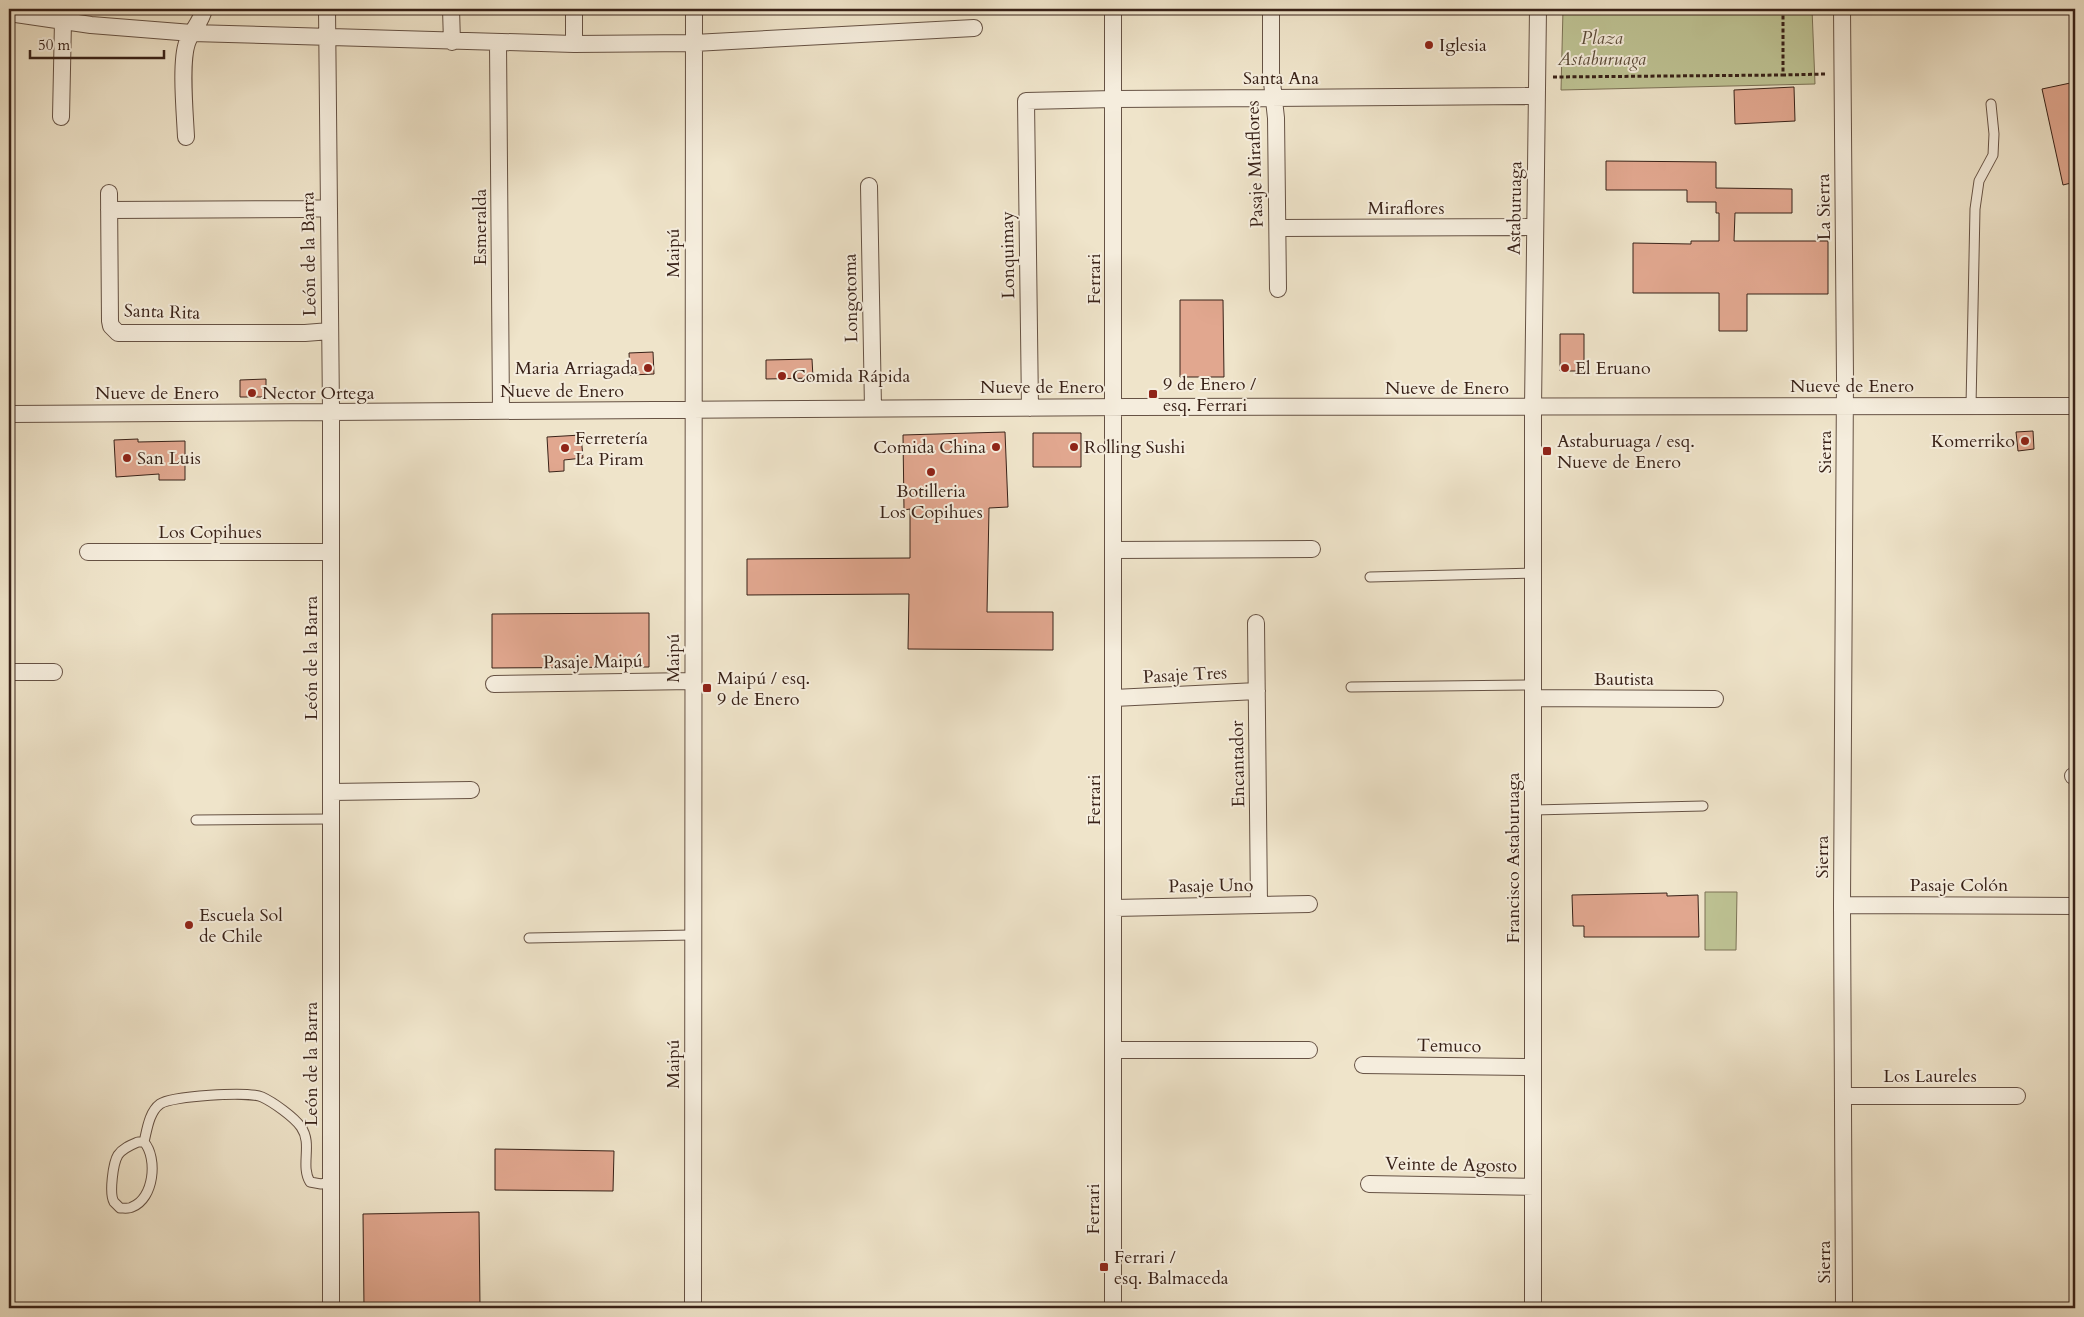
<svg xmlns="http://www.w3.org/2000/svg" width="2084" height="1317" viewBox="0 0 2084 1317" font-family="Cardo,serif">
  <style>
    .green { fill: #bec394; stroke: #7c7256 }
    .building { fill: #e1a78f; stroke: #392218 }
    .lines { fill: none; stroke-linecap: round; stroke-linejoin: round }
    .lane-casing { stroke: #665244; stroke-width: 11 }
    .street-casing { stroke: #665244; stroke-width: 18 }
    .path { stroke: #392218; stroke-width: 3; stroke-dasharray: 4 2.5; stroke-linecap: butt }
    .lane { stroke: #f5eddd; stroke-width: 9 }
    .street { stroke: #f5eddd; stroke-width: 16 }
    .poi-dot { fill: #8f2418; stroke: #f5eddd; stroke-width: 2 }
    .labels { text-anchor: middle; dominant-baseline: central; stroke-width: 4; stroke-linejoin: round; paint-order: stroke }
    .park-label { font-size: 18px; font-style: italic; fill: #5a4a37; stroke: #f5eddd }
    .poi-label { font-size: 18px; fill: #392218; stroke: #f5eddd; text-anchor: start }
    .street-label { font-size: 18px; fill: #392218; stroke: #f5eddd }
  </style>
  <rect width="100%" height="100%" fill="#efe4ca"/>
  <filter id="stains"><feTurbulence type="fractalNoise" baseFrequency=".004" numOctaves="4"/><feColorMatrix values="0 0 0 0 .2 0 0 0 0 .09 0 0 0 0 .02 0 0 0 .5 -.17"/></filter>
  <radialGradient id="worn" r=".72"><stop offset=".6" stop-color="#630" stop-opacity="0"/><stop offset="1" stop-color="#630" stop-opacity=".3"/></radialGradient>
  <!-- green -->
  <path class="green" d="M 1563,9 L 1812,9 L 1815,84 L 1561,90 Z
    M 1705,892 L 1737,892 L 1736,950 L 1705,950 Z"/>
  <!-- building -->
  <path class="building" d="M 2075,82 L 2075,182 L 2063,185 L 2042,89 Z
    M 1794,87 L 1795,121 L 1735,124 L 1734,90 Z
    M 1606,161 L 1716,162 L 1716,188 L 1792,189 L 1792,213 L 1735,213 L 1734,241 L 1828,241 L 1828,294 L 1747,294 L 1747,331 L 1719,331 L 1719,293 L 1633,293 L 1633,243 L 1691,244 L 1691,241 L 1719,241 L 1719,213 L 1716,213 L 1716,202 L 1687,202 L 1687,190 L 1606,190 Z
    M 1180,300 L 1223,300 L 1224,377 L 1180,377 Z
    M 1560,334 L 1584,334 L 1584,371 L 1560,371 Z
    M 653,352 L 654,374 L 630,375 L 629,353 Z
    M 812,359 L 813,378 L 766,379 L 766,360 Z
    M 266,379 L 266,397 L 240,397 L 240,380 Z
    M 2033,431 L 2034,449 L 2018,451 L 2016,432 Z
    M 1005,432 L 1008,507 L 989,508 L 987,612 L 1053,612 L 1053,650 L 908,649 L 909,594 L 747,595 L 747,559 L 910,558 L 910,509 L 904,510 L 903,435 Z
    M 1033,433 L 1081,433 L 1081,467 L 1033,467 Z
    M 581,435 L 583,458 L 564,460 L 564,471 L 549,472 L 547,437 Z
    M 138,439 L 138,442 L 185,441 L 185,480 L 159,480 L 159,474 L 116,477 L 114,440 Z
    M 649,613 L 649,667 L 492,668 L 492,614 Z
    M 1667,893 L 1667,896 L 1698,895 L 1699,937 L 1584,937 L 1584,926 L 1573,926 L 1572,895 Z
    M 495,1149 L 614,1151 L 613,1191 L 495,1190 Z
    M 479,1212 L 480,1308 L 364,1308 L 363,1214 Z"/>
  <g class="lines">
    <!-- lane casing -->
    <g class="lane-casing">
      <path id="lane" d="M 1971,406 L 1975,209 L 1979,181 L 1993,155 L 1994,134 L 1991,104
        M 1370,577 L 1533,573
        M 1351,687 L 1533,685
        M 1533,810 L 1703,806
        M 196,820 L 331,819
        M 529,938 L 692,935
        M 138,1142 L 144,1142 C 158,1158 154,1199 132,1207 C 129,1209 124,1208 120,1208 C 118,1206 116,1204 114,1202 C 109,1194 113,1163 118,1155 C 123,1148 131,1145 138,1142 Z
        M 144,1142 C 147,1130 149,1112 160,1104 C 171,1096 248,1091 262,1097 C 273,1102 294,1117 301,1127 C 313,1144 300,1165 310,1182 L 321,1184 L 331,1182"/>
    </g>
    <!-- street casing -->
    <g class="street-casing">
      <path id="street" d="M 327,9 L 331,412 L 331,1308
        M 451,9 L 452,42
        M 1113,9 L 1113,1308
        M 1271,9 L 1271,73 L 1276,118 L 1278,289
        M 1842,9 L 1845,378 L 1842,905 L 1844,1308
        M 9,13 L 91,25 L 192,33 L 574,44 L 694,43 L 974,28
        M 498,43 L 501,411
        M 574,44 L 574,9
        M 61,117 L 63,21
        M 186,137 C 185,114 180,63 187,43 C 191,31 201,23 204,9
        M 869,186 L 873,408
        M 109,193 L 110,321 L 111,326 L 118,333 L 305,333 L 330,331
        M 109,210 L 304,209 L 329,208
        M 1278,228 L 1535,227
        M 1030,408 L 1026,101 L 1114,99 L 1536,96
        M 9,414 L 1129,407 L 2075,406
        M 1114,550 L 1312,549
        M 88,552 L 331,552
        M 1256,623 L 1259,905
        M 9,672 L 54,672
        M 494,684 L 693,681
        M 1114,698 L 1257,691
        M 1533,698 L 1715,699
        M 2073,776 L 2075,776
        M 331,792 L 471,790
        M 1842,905 L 2075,906
        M 1114,908 L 1309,904
        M 1114,1050 L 1309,1050
        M 1363,1065 L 1533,1067
        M 1843,1096 L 2017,1096
        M 1369,1184 L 1533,1187
        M 693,1308 L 694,9
        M 1533,1308 L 1533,408 L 1538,9"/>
    </g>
    <!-- path -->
    <path class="path" d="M 1783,9 L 1783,75 L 1826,74
      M 1553,77 L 1783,75"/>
    <!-- lane -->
    <use href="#lane" class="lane"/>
    <!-- street -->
    <use href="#street" class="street"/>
  </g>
  <!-- markers -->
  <g class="poi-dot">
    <circle cx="1429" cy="45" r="5"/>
    <circle cx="648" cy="368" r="5"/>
    <circle cx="1565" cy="368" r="5"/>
    <circle cx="782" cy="376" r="5"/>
    <circle cx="252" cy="393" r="5"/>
    <rect x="1148" y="389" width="10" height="10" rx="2.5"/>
    <circle cx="2025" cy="441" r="5"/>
    <circle cx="996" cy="447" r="5"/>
    <circle cx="1074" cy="447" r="5"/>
    <circle cx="565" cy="448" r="5"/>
    <rect x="1542" y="446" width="10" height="10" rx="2.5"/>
    <circle cx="127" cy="458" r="5"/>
    <circle cx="931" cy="472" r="5"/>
    <rect x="702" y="683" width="10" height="10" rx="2.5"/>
    <circle cx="189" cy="925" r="5"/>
    <rect x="1099" y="1262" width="10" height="10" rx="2.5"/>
  </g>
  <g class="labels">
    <!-- park labels -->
    <g class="park-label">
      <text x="1602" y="38">Plaza<tspan x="1602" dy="21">Astaburuaga</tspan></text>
    </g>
    <!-- poi labels -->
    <g class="poi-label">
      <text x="1439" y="45">Iglesia</text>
      <text x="638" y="368" text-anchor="end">Maria Arriagada</text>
      <text x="1575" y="368">El Eruano</text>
      <text x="792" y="376">Comida Rápida</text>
      <text x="1163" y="384">9 de Enero /<tspan x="1163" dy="21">esq. Ferrari</tspan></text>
      <text x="262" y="393">Nector Ortega</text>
      <text x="575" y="438">Ferretería<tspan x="575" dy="21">La Piram</tspan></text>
      <text x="1557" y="441">Astaburuaga / esq.<tspan x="1557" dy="21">Nueve de Enero</tspan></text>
      <text x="2015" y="441" text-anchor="end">Komerriko</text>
      <text x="986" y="447" text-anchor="end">Comida China</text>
      <text x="1084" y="447">Rolling Sushi</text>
      <text x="137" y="458">San Luis</text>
      <text x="931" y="491" text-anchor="middle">Botilleria<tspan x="931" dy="21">Los Copihues</tspan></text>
      <text x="717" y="678">Maipú / esq.<tspan x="717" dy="21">9 de Enero</tspan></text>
      <text x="199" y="915">Escuela Sol<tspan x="199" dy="21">de Chile</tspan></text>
      <text x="1114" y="1257">Ferrari /<tspan x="1114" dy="21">esq. Balmaceda</tspan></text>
    </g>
    <!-- street labels -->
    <g class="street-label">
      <text x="1281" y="78">Santa Ana</text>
      <text transform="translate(1255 164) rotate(-92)">Pasaje Miraflores</text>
      <text transform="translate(1824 207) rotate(-91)">La Sierra</text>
      <text x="1406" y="208">Miraflores</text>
      <text transform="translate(1515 208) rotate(-89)">Astaburuaga</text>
      <text transform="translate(480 227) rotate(-90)">Esmeralda</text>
      <text transform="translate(673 253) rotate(-90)">Maipú</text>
      <text transform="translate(309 254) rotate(-91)">León de la Barra</text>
      <text transform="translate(1008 255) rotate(-91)">Lonquimay</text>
      <text transform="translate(1094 279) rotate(-90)">Ferrari</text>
      <text transform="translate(851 298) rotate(-91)">Longotoma</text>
      <text transform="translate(162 312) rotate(2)">Santa Rita</text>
      <text x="1852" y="386">Nueve de Enero</text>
      <text x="1042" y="387">Nueve de Enero</text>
      <text x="1447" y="388">Nueve de Enero</text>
      <text x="562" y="391">Nueve de Enero</text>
      <text x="157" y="393">Nueve de Enero</text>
      <text transform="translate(1825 452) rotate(-90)">Sierra</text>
      <text x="210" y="532">Los Copihues</text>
      <text transform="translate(311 658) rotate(-90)">León de la Barra</text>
      <text transform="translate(673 658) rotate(-90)">Maipú</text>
      <text transform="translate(593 662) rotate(-1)">Pasaje Maipú</text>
      <text transform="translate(1185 675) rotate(-3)">Pasaje Tres</text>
      <text x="1624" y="679">Bautista</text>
      <text transform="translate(1238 764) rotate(-91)">Encantador</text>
      <text transform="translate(1094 800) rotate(-90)">Ferrari</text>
      <text transform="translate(1822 857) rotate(-90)">Sierra</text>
      <text transform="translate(1513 858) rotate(-90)">Francisco Astaburuaga</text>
      <text x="1959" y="885">Pasaje Colón</text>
      <text transform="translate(1211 886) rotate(-1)">Pasaje Uno</text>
      <text transform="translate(1449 1046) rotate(1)">Temuco</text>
      <text transform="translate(311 1064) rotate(-90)">León de la Barra</text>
      <text transform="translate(673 1064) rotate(-90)">Maipú</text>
      <text x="1930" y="1076">Los Laureles</text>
      <text transform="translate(1451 1165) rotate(1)">Veinte de Agosto</text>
      <text transform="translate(1093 1209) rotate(-90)">Ferrari</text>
      <text transform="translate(1824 1262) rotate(-90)">Sierra</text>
    </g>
  </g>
  <!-- margin -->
  <rect width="2084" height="1317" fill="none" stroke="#efe4ca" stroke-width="30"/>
  <rect x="10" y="10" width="2064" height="1297" fill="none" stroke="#392218" stroke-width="2.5"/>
  <rect x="15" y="15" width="2054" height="1287" fill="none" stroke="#392218"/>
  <!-- scale -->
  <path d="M30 50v8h134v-8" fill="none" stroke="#392218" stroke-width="2.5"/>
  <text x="38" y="50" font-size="15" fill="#392218" stroke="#f5eddd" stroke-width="4" paint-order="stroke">50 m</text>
  <rect width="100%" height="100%" filter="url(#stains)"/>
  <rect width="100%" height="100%" fill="url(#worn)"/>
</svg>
